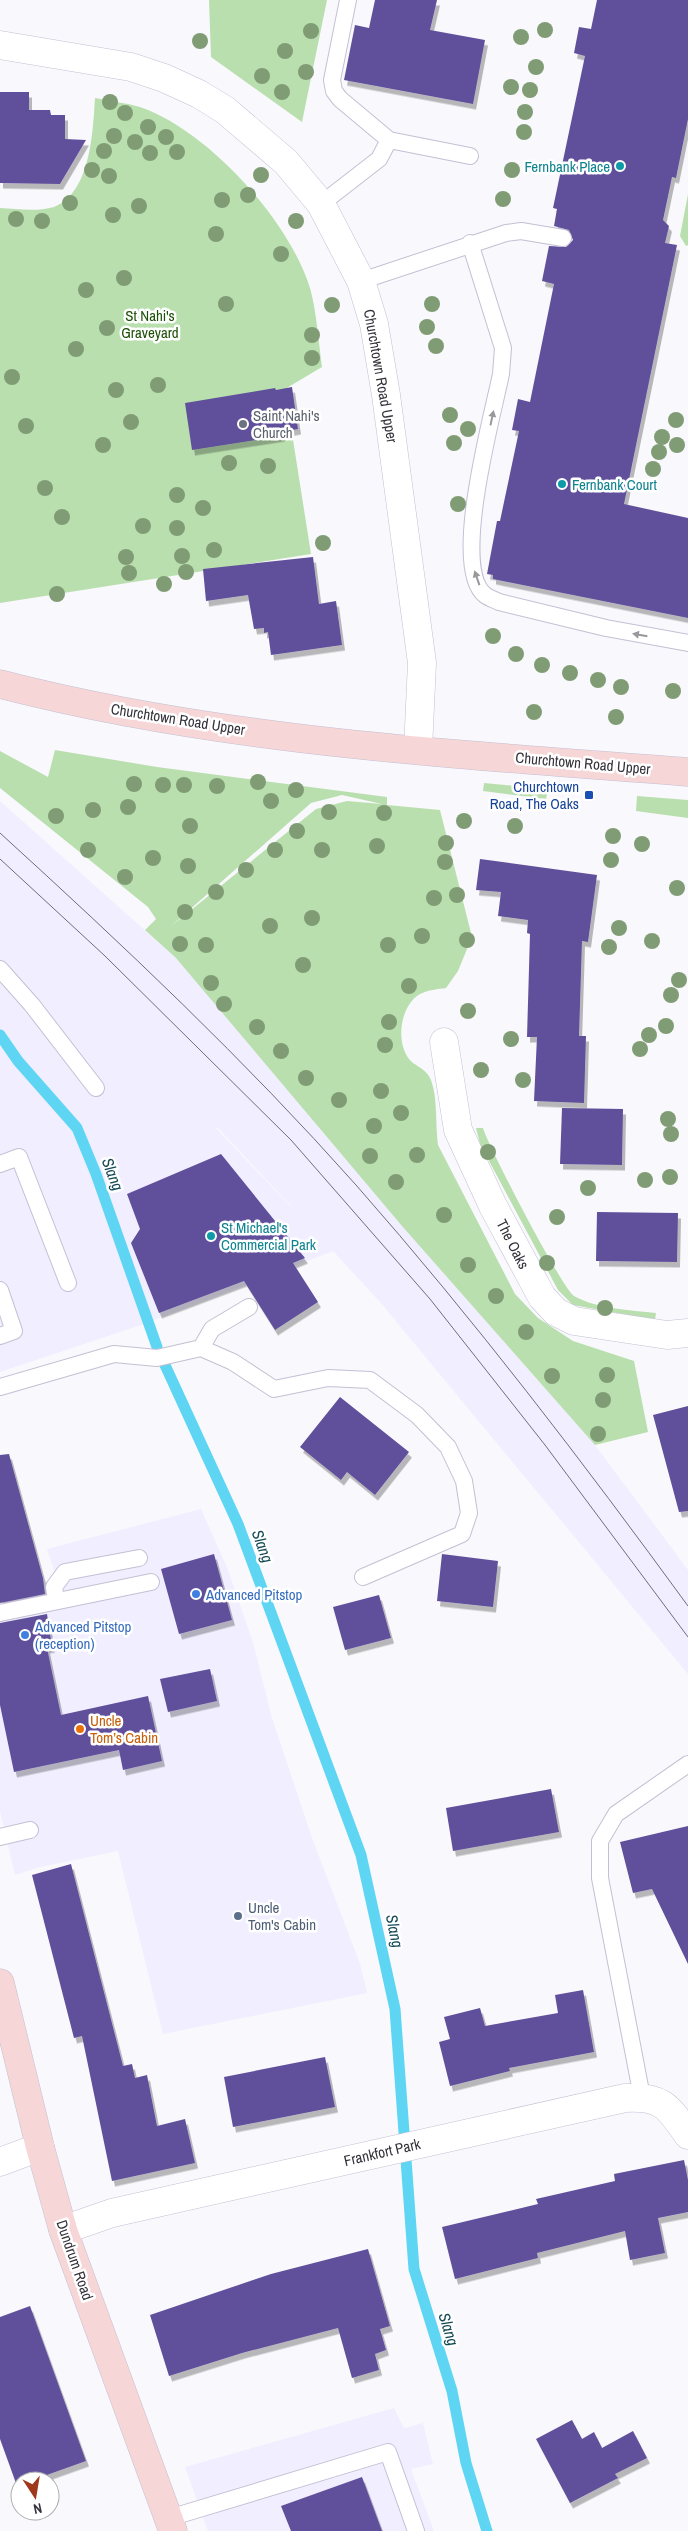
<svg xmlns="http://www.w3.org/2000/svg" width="688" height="2531" viewBox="0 0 688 2531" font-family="'Archivo Narrow',sans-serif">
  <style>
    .built { fill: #f1eeff; fill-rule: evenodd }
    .green { fill: #b9dfaf; fill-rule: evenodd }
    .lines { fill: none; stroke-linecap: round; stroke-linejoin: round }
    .stream { stroke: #5dd5f3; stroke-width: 11 }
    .building { fill: #61509a; filter: url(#shadow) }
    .service-casing { stroke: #c3c0d4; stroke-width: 18 }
    .minor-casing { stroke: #c3c0d4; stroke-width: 29 }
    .secondary-casing { stroke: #c3c0d4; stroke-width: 29 }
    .service { stroke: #fff; stroke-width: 16 }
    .minor { stroke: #fff; stroke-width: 28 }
    .secondary { stroke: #f6d6d7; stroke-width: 28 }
    .tram { stroke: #706e75; stroke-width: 1 }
    .tree { fill: #809c75 }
    .oneway { fill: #9a989c }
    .culture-dot { fill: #0f9aa8; stroke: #fff; stroke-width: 2 }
    .worship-dot { fill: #6b7280; stroke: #fff; stroke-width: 2 }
    .transit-dot { fill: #1a4fb4; stroke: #fff; stroke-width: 2 }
    .shop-dot { fill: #3f7fe0; stroke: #fff; stroke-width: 2 }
    .food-dot { fill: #e8710a; stroke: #fff; stroke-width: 2 }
    .service-dot { fill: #5c6f8a; stroke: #fff; stroke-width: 2 }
    .labels { text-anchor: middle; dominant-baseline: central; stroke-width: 5; stroke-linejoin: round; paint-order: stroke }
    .culture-label { font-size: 15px; fill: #0d838f; stroke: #fff; text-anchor: start }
    .park-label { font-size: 15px; fill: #1d5107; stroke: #fff }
    .street-label { font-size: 15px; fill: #34323a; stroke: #fff }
    .worship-label { font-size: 15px; fill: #5b616d; stroke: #fff; text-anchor: start }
    .transit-label { font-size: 15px; fill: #164399; stroke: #fff; text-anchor: end }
    .shop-label { font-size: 15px; fill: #366cbe; stroke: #fff; text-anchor: start }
    .food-label { font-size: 15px; fill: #c56008; stroke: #fff; text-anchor: start }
    .service-label { font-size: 15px; fill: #4e5e75; stroke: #fff; text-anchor: start }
    .water-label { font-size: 16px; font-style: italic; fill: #154a56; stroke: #fff }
  </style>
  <defs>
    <filter id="shadow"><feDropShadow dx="3" dy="5.5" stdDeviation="0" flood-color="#0004"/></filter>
  </defs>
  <rect width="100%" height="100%" fill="#f9f8fc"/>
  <!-- built -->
  <path class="built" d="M 0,801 L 176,958 L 402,1226 L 595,1445 L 688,1570 L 688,1674 L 380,1302 L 333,1251 L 141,1325 L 0,1372 ZM 215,1127 L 219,1129 L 292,1207 L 291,1207 Z
    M 201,1509 L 228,1570 L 254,1646 L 272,1718 L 312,1838 L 360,1964 L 367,1993 L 163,2034 L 118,1851 L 40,1867 L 15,1875 L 0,1811 L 0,1597 L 58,1583 L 47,1549 Z
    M 394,2408 L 404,2428 L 423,2423 L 433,2464 L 411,2469 L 434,2531 L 208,2531 L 185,2467 Z"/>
  <!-- green -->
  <path class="green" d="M 209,0 L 327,0 L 302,122 L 211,57 Z
    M 95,98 C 110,101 126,103 140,107 C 207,130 287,218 309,285 C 316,306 319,344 322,367 L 285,389 L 311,554 L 0,603 L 0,208 C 17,209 37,212 54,207 C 91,193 93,130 95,98 Z
    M 688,194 L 688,245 L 686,246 L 680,236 Z
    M 55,750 L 157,767 L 387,797 L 387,805 L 440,810 L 472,937 L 458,971 L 446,988 C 438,989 428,990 420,994 C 401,1005 396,1038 407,1056 C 412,1066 426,1067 431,1080 C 438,1099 435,1124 438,1145 L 515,1294 L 538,1318 L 573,1341 L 634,1361 L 648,1432 L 595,1445 L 402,1226 L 176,958 L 145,930 L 156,919 L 148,907 L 0,788 L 0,751 L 48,777 ZM 342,795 L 382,804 L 347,801 L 316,809 L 170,927 L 311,803 Z
    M 484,783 L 548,789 L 546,799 L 483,791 Z
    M 637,796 L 688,800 L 688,818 L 636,811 Z
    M 476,1128 L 483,1128 C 488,1146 563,1290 574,1296 C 597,1309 630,1310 656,1313 L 655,1320 L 573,1305 L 558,1290 L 480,1144 Z"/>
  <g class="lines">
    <!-- stream -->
    <path class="stream" d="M 0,1035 L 18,1061 L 77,1128 L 96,1174 L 157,1347
      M 165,1365 L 238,1524 L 361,1855 L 395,2009 L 414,2269 L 452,2391 L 466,2463 L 487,2531"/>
  </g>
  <!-- building -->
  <path class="building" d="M 375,0 L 437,0 L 430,30 L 485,40 L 473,104 L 344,80 L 355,25 L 369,28 Z
    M 597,0 L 688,0 L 688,119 L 676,178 L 672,177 L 663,220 L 669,226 L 665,243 L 677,245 L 624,504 L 688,518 L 688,618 L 493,579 L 493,575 L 487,574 L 497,521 L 500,521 L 519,431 L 512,430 L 518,399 L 530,402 L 554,284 L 542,281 L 549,246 L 566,247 L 573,240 L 569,230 L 554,226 L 557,209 L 553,208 L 585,56 L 574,53 L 579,27 L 591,29 Z
    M 0,92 L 29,92 L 29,110 L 50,110 L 51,115 L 65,115 L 65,139 L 86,140 L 60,184 L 0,183 Z
    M 292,387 L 298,429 L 282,432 L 282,436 L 192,450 L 185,403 L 275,388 L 276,390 Z
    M 313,557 L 319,604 L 336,601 L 342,645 L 271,655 L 268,632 L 264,633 L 264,628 L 254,629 L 248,595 L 206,601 L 203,569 Z
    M 480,859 L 597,875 L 588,942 L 582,941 L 579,1036 L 586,1036 L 584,1103 L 534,1101 L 537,1037 L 527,1037 L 530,934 L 527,933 L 528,920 L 498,916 L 501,892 L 476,890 Z
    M 562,1108 L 623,1109 L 622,1165 L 560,1164 Z
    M 221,1154 L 305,1258 L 293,1263 L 318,1302 L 275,1330 L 244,1281 L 159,1313 L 131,1243 L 140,1229 L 127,1194 Z
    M 597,1212 L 678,1213 L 677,1262 L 596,1261 Z
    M 340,1397 L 409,1452 L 375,1495 L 347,1472 L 341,1480 L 300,1447 Z
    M 688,1406 L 688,1511 L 679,1512 L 653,1415 Z
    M 9,1454 L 43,1578 L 45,1594 L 0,1603 L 0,1455 Z
    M 214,1554 L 232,1620 L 179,1634 L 161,1569 Z
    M 442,1554 L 498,1561 L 493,1607 L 437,1601 Z
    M 379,1595 L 391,1638 L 345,1650 L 333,1607 Z
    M 47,1614 L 52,1647 L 47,1648 L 61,1715 L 148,1696 L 162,1761 L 123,1770 L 119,1750 L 14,1772 L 0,1705 L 0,1623 Z
    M 210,1669 L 217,1701 L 168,1712 L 160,1679 Z
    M 551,1789 L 559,1832 L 453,1851 L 446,1808 Z
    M 688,1826 L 688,1964 L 652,1889 L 633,1893 L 620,1842 Z
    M 71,1864 L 123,2066 L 132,2064 L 135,2078 L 147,2075 L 157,2126 L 185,2119 L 195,2163 L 112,2181 L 82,2036 L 74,2038 L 32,1875 Z
    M 583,1990 L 594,2052 L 509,2068 L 510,2071 L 450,2086 L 439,2042 L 450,2039 L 444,2017 L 480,2008 L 485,2026 L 558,2013 L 555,1995 Z
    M 325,2057 L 335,2107 L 233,2127 L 224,2077 Z
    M 684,2160 L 688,2180 L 688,2212 L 658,2218 L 665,2253 L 630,2260 L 625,2231 L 537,2253 L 538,2258 L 455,2279 L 442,2227 L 538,2204 L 536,2199 L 615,2181 L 614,2174 Z
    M 368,2249 L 390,2326 L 380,2329 L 386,2350 L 375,2354 L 379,2370 L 352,2378 L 338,2328 L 242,2353 L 169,2376 L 150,2315 L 271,2274 Z
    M 30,2306 L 86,2461 L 30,2481 L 20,2481 L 20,2485 L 17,2486 L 0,2439 L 0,2317 Z
    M 572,2420 L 582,2439 L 594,2432 L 602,2448 L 633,2431 L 647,2458 L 615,2474 L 618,2478 L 570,2503 L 536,2439 Z
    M 362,2477 L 382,2531 L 291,2531 L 281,2506 Z"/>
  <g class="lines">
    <!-- service casing -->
    <g class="service-casing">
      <path id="service" d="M 348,0 L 332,80 L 334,91 L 340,99 L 389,140 L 470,156
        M 321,204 L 379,159 L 389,140
        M 470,243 L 503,348 L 501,374 C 493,414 450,568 485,595 C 489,598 495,600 499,602 L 606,628 L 688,643
        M 361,281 L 506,233 L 521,231 L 563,238
        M 0,969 L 32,1005 L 96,1088
        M 0,1164 L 19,1157 L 68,1283
        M 0,1290 L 14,1331 L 0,1336
        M 201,1348 L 212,1329 L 249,1307
        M 0,1387 L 114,1354 L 157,1358 L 201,1348 L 233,1362 L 274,1389 L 328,1378 L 370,1380 L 417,1415 L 448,1447 L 464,1481 L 469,1513 L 462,1534 L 363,1577
        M 56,1601 L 54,1587 L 65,1572 L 139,1558
        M 0,1613 L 151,1582
        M 0,1837 L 30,1830
        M 642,2097 L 600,1878 L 600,1841 L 616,1814 L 688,1764
        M 169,2518 L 388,2452 L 416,2531"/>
    </g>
    <!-- minor casing -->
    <g class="minor-casing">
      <path id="minor" d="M 0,45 L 131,67 L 164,78 L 199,94 L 225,110 L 286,162 L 321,204 L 361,281 L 374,324 L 386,395 L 422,663 L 418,749
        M 444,1042 L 458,1130 L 493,1206 L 542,1297 L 556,1312 L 574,1321 L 667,1335 L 688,1333
        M 0,2162 L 40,2147
        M 63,2230 L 112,2213 L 625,2098 C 662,2096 668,2106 688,2135"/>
    </g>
    <!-- secondary casing -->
    <g class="secondary-casing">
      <path id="secondary" d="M 0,684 C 224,742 458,754 688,772
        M 0,1983 L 40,2147 L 63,2230 L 173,2531"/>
    </g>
    <!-- service -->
    <use href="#service" class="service"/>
    <!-- minor -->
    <use href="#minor" class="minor"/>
    <!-- secondary -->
    <use href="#secondary" class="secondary"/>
    <!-- tram -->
    <path class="tram" d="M 0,833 C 124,946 245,1060 356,1185 C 474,1319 583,1462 688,1606
      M 0,859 L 105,956 L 291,1140 L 430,1299 L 545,1445 L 688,1637"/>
  </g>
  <!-- trees -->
  <g class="tree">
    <circle cx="545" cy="30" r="8"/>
    <circle cx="311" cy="31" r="8"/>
    <circle cx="521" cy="37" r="8"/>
    <circle cx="200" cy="41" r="8"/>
    <circle cx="285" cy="51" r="8"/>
    <circle cx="536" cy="67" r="8"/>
    <circle cx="306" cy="72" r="8"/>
    <circle cx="262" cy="76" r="8"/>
    <circle cx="511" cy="87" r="8"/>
    <circle cx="530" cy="90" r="8"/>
    <circle cx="282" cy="92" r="8"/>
    <circle cx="110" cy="102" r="8"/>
    <circle cx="525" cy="112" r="8"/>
    <circle cx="125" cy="113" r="8"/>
    <circle cx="148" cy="127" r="8"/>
    <circle cx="524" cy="132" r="8"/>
    <circle cx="114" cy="136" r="8"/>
    <circle cx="166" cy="137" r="8"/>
    <circle cx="135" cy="142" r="8"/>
    <circle cx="104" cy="151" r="8"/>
    <circle cx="177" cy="152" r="8"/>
    <circle cx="150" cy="153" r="8"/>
    <circle cx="92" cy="170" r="8"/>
    <circle cx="512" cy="170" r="8"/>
    <circle cx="261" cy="175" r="8"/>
    <circle cx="109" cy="176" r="8"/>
    <circle cx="248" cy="195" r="8"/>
    <circle cx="503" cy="199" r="8"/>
    <circle cx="222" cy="200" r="8"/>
    <circle cx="70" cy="203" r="8"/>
    <circle cx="139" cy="206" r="8"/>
    <circle cx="113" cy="215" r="8"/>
    <circle cx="16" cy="219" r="8"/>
    <circle cx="42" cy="221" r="8"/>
    <circle cx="296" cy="221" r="8"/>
    <circle cx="216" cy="234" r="8"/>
    <circle cx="281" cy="254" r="8"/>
    <circle cx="124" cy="278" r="8"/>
    <circle cx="86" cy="290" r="8"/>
    <circle cx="226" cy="304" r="8"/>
    <circle cx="432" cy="304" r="8"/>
    <circle cx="332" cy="305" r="8"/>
    <circle cx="427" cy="327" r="8"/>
    <circle cx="107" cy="328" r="8"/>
    <circle cx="312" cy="335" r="8"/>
    <circle cx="436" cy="346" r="8"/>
    <circle cx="76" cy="349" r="8"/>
    <circle cx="312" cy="358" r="8"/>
    <circle cx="12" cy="377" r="8"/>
    <circle cx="158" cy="385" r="8"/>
    <circle cx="116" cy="390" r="8"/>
    <circle cx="450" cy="415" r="8"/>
    <circle cx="676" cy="420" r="8"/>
    <circle cx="131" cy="422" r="8"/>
    <circle cx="26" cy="426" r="8"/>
    <circle cx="468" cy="429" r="8"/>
    <circle cx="662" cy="437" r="8"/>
    <circle cx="454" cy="443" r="8"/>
    <circle cx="103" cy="445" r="8"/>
    <circle cx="677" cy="445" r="8"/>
    <circle cx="659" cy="452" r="8"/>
    <circle cx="229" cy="463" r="8"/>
    <circle cx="268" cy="466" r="8"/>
    <circle cx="653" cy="469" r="8"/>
    <circle cx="45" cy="488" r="8"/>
    <circle cx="177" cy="495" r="8"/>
    <circle cx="458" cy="504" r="8"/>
    <circle cx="203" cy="508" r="8"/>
    <circle cx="62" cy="517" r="8"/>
    <circle cx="143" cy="526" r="8"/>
    <circle cx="177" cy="528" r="8"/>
    <circle cx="323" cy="543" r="8"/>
    <circle cx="214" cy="550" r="8"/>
    <circle cx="182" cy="556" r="8"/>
    <circle cx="126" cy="557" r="8"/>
    <circle cx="186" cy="572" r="8"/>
    <circle cx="129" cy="573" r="8"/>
    <circle cx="164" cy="584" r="8"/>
    <circle cx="57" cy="594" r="8"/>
    <circle cx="493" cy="636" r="8"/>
    <circle cx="516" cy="654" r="8"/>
    <circle cx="542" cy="665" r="8"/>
    <circle cx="570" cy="673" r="8"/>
    <circle cx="598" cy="680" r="8"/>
    <circle cx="621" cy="687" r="8"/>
    <circle cx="673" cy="691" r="8"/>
    <circle cx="534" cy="712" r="8"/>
    <circle cx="616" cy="717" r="8"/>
    <circle cx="258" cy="782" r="8"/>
    <circle cx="134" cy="784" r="8"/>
    <circle cx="163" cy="785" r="8"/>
    <circle cx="184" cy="785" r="8"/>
    <circle cx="217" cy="786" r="8"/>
    <circle cx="296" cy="790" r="8"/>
    <circle cx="271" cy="801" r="8"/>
    <circle cx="128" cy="807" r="8"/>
    <circle cx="93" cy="810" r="8"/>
    <circle cx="329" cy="812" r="8"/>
    <circle cx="384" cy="813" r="8"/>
    <circle cx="56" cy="816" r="8"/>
    <circle cx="464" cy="821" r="8"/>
    <circle cx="190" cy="826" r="8"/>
    <circle cx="515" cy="826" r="8"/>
    <circle cx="297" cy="831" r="8"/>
    <circle cx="613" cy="836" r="8"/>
    <circle cx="446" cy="843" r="8"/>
    <circle cx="642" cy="844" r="8"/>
    <circle cx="377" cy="846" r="8"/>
    <circle cx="88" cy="850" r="8"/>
    <circle cx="275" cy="850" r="8"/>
    <circle cx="322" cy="850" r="8"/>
    <circle cx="153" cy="858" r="8"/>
    <circle cx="611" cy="860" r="8"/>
    <circle cx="445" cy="862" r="8"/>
    <circle cx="188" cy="866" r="8"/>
    <circle cx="246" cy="870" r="8"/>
    <circle cx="125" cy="877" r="8"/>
    <circle cx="677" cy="888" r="8"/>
    <circle cx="216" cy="892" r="8"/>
    <circle cx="457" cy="895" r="8"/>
    <circle cx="434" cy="898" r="8"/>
    <circle cx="185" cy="912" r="8"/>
    <circle cx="312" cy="918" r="8"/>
    <circle cx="270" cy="926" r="8"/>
    <circle cx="619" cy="928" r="8"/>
    <circle cx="422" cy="936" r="8"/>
    <circle cx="467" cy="940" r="8"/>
    <circle cx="652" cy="941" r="8"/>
    <circle cx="180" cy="944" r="8"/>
    <circle cx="206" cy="945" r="8"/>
    <circle cx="388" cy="945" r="8"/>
    <circle cx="609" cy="947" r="8"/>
    <circle cx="303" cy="965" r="8"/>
    <circle cx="679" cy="980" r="8"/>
    <circle cx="211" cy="983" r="8"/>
    <circle cx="409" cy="986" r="8"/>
    <circle cx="671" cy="995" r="8"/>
    <circle cx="224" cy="1004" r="8"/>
    <circle cx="468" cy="1011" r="8"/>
    <circle cx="389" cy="1022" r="8"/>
    <circle cx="666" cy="1026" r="8"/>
    <circle cx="257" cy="1027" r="8"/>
    <circle cx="649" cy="1035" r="8"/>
    <circle cx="511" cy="1039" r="8"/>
    <circle cx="385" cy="1045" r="8"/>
    <circle cx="640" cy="1049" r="8"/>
    <circle cx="281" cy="1051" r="8"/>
    <circle cx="481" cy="1070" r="8"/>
    <circle cx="306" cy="1078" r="8"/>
    <circle cx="523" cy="1080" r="8"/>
    <circle cx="381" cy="1091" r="8"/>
    <circle cx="339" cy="1100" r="8"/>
    <circle cx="401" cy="1113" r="8"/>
    <circle cx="668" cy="1119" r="8"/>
    <circle cx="374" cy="1126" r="8"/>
    <circle cx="671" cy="1134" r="8"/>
    <circle cx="488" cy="1152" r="8"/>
    <circle cx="417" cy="1155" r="8"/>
    <circle cx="370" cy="1156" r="8"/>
    <circle cx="670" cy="1177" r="8"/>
    <circle cx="645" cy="1180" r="8"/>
    <circle cx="396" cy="1182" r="8"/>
    <circle cx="588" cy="1188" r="8"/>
    <circle cx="444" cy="1215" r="8"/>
    <circle cx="557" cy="1217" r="8"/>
    <circle cx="547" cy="1263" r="8"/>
    <circle cx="468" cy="1265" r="8"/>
    <circle cx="496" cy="1296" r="8"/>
    <circle cx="605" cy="1308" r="8"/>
    <circle cx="526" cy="1332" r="8"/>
    <circle cx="607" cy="1375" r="8"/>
    <circle cx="552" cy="1376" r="8"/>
    <circle cx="603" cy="1400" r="8"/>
    <circle cx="598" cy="1434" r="8"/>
  </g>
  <!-- one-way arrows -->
  <defs><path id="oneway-solid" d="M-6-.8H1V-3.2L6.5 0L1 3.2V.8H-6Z" transform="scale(1.25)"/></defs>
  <g class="oneway">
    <use href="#oneway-solid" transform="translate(492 418) rotate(-78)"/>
    <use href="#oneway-solid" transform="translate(477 578) rotate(-109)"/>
    <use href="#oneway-solid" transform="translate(640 635) rotate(-170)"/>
  </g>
  <!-- markers -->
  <g class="culture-dot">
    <circle cx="620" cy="166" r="5"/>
    <circle cx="562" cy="484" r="5"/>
    <circle cx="211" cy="1236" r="5"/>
  </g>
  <circle class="worship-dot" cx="243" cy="424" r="5"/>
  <rect class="transit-dot" x="584" y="790" width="10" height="10" rx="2.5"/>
  <g class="shop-dot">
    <circle cx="196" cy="1594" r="5"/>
    <circle cx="25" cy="1635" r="5"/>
  </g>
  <circle class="food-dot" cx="80" cy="1729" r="5"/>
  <circle class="service-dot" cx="238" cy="1916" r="5"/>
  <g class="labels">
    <!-- culture labels -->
    <g class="culture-label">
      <text x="610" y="166" text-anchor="end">Fernbank Place</text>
      <text x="572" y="484">Fernbank Court</text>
      <text x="221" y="1227">St Michael's<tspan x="221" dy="17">Commercial Park</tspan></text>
    </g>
    <!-- park labels -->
    <g class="park-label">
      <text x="150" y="315">St Nahi's<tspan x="150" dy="17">Graveyard</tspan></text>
    </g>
    <!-- street labels -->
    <g class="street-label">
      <text transform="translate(381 376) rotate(80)">Churchtown Road Upper</text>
      <text transform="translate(178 719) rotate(9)">Churchtown Road Upper</text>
      <text transform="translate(583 763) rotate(5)">Churchtown Road Upper</text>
      <text transform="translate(513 1244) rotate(63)">The Oaks</text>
      <text transform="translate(382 2152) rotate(-13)">Frankfort Park</text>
      <text transform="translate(75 2260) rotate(71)">Dundrum Road</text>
    </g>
    <!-- worship labels -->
    <g class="worship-label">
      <text x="253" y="415">Saint Nahi's<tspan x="253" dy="17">Church</tspan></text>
    </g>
    <!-- transit labels -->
    <g class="transit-label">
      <text x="579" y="786">Churchtown<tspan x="579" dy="17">Road, The Oaks</tspan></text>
    </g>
    <!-- shop labels -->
    <g class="shop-label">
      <text x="206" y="1594">Advanced Pitstop</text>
      <text x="35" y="1626">Advanced Pitstop<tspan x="35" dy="17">(reception)</tspan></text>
    </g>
    <!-- food labels -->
    <g class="food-label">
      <text x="90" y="1720">Uncle<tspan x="90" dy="17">Tom’s Cabin</tspan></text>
    </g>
    <!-- service labels -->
    <g class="service-label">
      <text x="248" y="1907">Uncle<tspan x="248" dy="17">Tom's Cabin</tspan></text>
    </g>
    <!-- water labels -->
    <g class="water-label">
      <text transform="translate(113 1174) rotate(69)">Slang</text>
      <text transform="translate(263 1546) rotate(70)">Slang</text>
      <text transform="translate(395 1931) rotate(78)">Slang</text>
      <text transform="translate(449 2329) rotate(73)">Slang</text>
    </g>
  </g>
  <!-- north arrow -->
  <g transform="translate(35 2496) rotate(168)"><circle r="24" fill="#ffffff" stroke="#aeadb0"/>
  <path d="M0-4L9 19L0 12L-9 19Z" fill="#a0381b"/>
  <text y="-8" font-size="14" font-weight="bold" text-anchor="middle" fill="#34323a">N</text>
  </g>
</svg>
